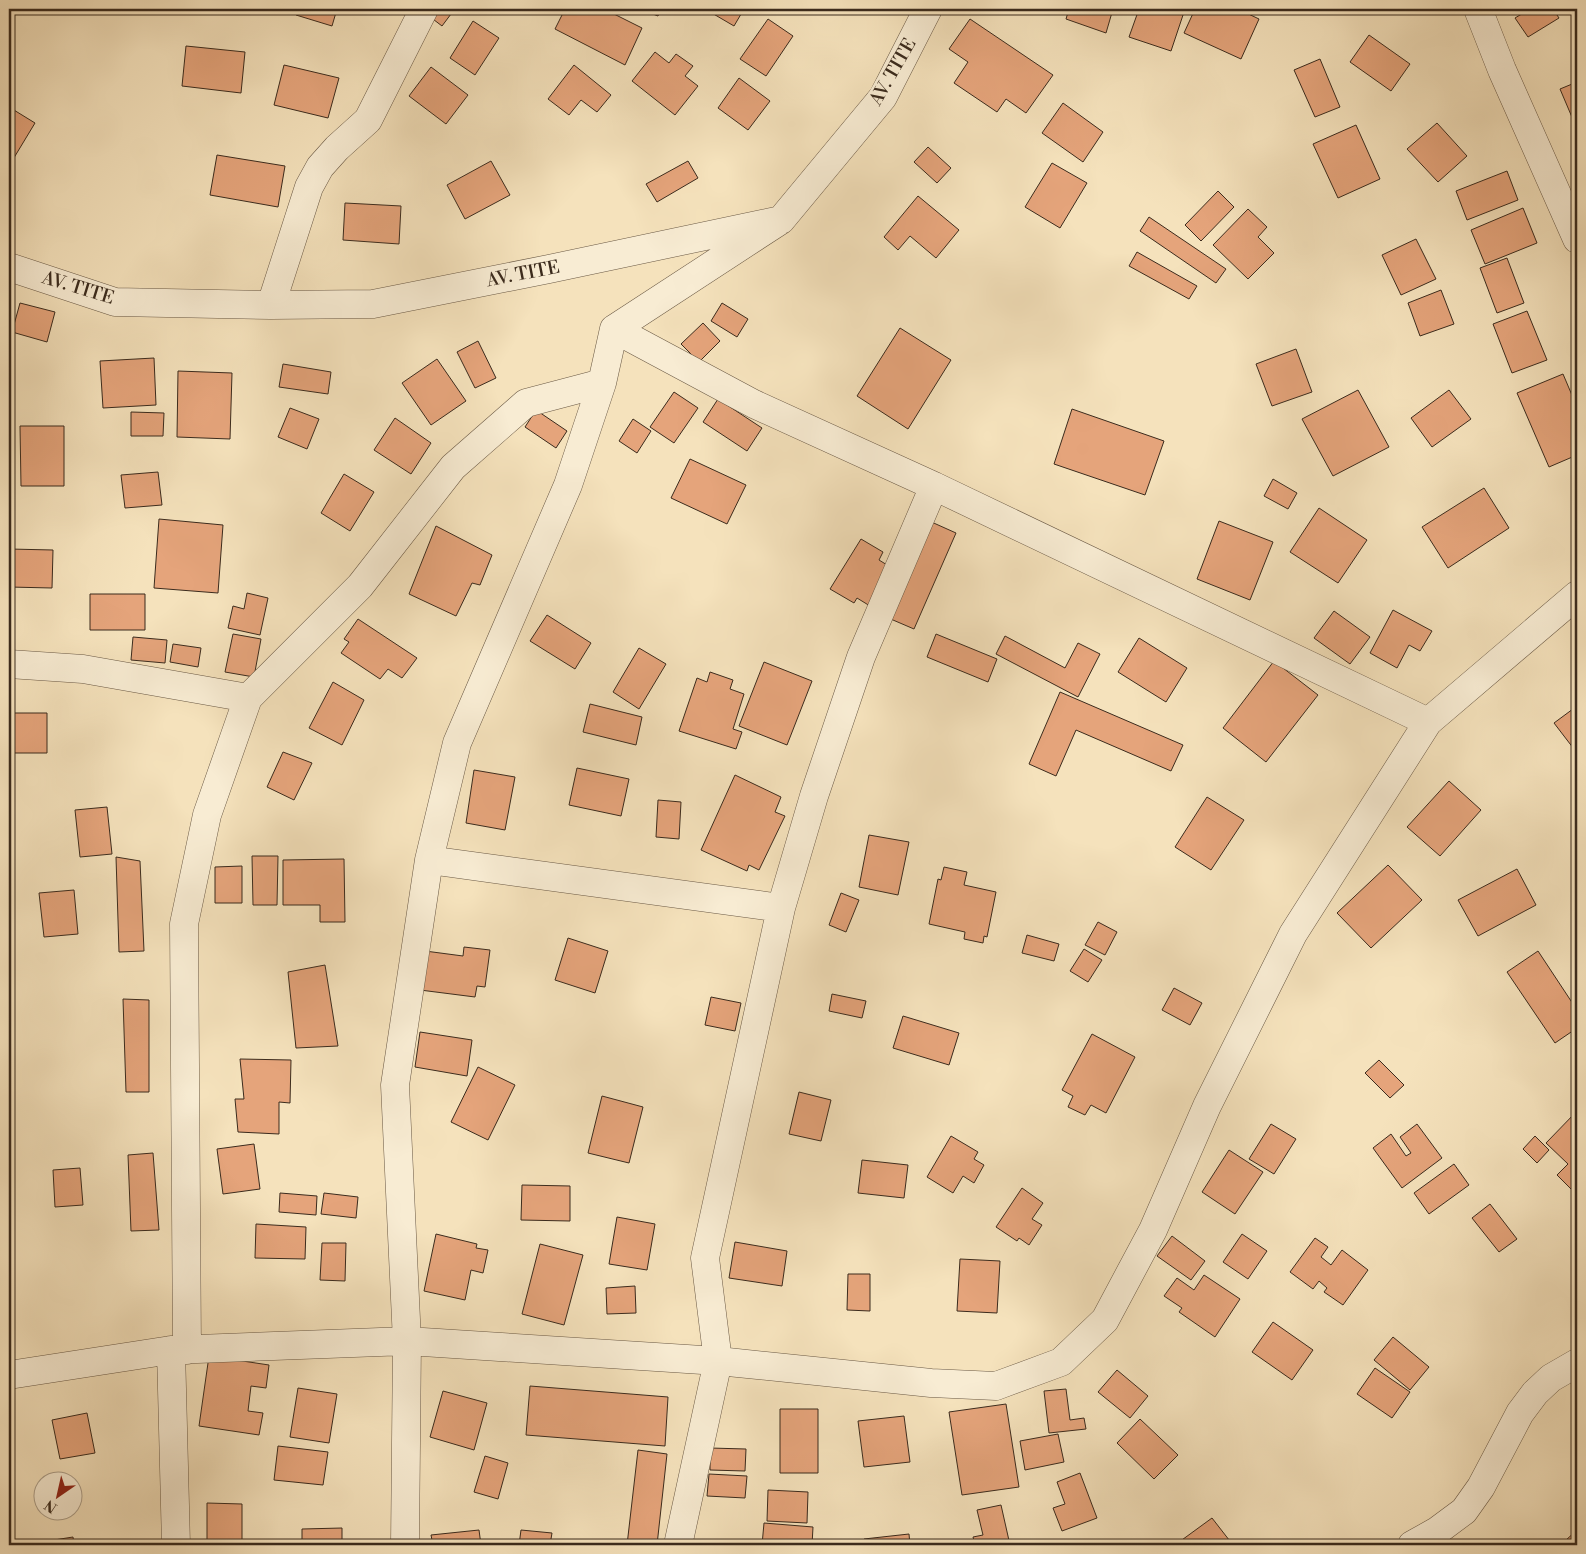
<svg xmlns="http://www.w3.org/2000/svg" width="1586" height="1554" viewBox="0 0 1586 1554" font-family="'Libre Bodoni',serif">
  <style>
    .building { fill: #e5a47b; stroke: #3b2b1d }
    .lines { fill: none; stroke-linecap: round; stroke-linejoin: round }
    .street-casing { stroke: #6a5945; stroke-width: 29 }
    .street { stroke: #f8ecd3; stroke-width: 28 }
    .labels { text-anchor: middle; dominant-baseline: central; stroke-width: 5; stroke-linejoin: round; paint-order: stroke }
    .street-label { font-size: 18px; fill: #3b2b1d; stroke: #f8ecd3 }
  </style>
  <rect width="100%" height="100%" fill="#f5e2bc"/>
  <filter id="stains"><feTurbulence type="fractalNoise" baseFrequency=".004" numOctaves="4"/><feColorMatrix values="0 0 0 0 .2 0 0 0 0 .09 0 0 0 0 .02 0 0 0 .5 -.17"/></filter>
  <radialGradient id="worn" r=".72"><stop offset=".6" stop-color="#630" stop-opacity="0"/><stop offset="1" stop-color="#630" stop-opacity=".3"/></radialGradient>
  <!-- building -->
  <path class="building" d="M 297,9 L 337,9 L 332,26 L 296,15 Z
    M 429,9 L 452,9 L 454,10 L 442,26 L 425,13 Z
    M 565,9 L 604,9 L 642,28 L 625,65 L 555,29 Z
    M 640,9 L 661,9 L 658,16 Z
    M 705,9 L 744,9 L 734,26 Z
    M 1069,9 L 1113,9 L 1106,33 L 1066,19 Z
    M 1139,9 L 1185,9 L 1171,51 L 1129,37 Z
    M 1195,9 L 1238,9 L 1259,19 L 1241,59 L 1184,33 Z
    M 1530,9 L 1553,9 L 1559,18 L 1528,37 L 1515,18 Z
    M 768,19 L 793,36 L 766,76 L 740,59 Z
    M 970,19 L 1053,75 L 1026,113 L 1006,99 L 997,112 L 954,83 L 968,62 L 949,49 Z
    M 473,21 L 499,38 L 475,75 L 450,58 Z
    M 1369,35 L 1410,64 L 1391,91 L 1350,62 Z
    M 186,46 L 245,52 L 241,93 L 182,86 Z
    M 655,52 L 669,63 L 676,54 L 693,66 L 685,76 L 698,86 L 675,115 L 632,81 Z
    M 1320,59 L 1340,107 L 1315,117 L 1294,70 Z
    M 284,65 L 339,78 L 328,118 L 274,105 Z
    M 574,65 L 611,95 L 597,112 L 581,100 L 569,115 L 548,99 Z
    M 431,67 L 468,95 L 446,124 L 409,96 Z
    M 739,78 L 770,101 L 748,130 L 718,108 Z
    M 1577,82 L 1577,129 L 1560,89 Z
    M 1063,103 L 1103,132 L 1083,162 L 1042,133 Z
    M 9,107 L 35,123 L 9,166 Z
    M 1437,123 L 1467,156 L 1438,182 L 1407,149 Z
    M 1356,125 L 1380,179 L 1338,198 L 1313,144 Z
    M 928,147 L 951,168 L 937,183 L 914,162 Z
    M 217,155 L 285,166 L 278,207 L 210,195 Z
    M 491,161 L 510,195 L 465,219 L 447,185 Z
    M 688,161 L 698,178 L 657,202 L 646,184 Z
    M 1052,163 L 1087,183 L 1060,228 L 1025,207 Z
    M 1507,171 L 1518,200 L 1467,220 L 1456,191 Z
    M 1218,191 L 1234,207 L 1201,241 L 1185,225 Z
    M 918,196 L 959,230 L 936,258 L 910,236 L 898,250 L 884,237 Z
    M 345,203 L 401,206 L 399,244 L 343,240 Z
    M 1523,208 L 1537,243 L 1485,264 L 1471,230 Z
    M 1248,209 L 1267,227 L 1258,237 L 1274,253 L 1248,279 L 1213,245 Z
    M 1149,217 L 1226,269 L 1216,283 L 1140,231 Z
    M 1416,239 L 1436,279 L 1401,295 L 1382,255 Z
    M 1137,252 L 1197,286 L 1189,299 L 1129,266 Z
    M 1507,258 L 1524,303 L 1497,313 L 1480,268 Z
    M 1441,290 L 1454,324 L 1420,336 L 1408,303 Z
    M 20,303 L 55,312 L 47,342 L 12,332 Z
    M 722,303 L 748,319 L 737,337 L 711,321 Z
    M 1527,311 L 1547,360 L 1512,373 L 1493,324 Z
    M 703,323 L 720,341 L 699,362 L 681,344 Z
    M 900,328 L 951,360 L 908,429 L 857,396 Z
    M 478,341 L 496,378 L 475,388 L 457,352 Z
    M 1296,349 L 1312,392 L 1272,406 L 1256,364 Z
    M 154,358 L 156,405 L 103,408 L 100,361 Z
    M 437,359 L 466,401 L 431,425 L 402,383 Z
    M 283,364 L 331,372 L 328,394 L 279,387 Z
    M 178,371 L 232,373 L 230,439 L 177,437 Z
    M 1563,374 L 1577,407 L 1577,455 L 1549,467 L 1517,393 Z
    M 1358,390 L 1389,447 L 1333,476 L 1302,419 Z
    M 1449,390 L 1471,419 L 1432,447 L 1411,418 Z
    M 674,392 L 698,408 L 674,443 L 650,427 Z
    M 718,399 L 762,428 L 747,451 L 703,422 Z
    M 290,408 L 319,419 L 307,449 L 278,437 Z
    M 1072,409 L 1164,441 L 1145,495 L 1054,464 Z
    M 536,410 L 567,431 L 556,448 L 525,427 Z
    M 131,412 L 164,413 L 163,436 L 131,436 Z
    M 395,418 L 431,443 L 411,474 L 374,450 Z
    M 633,419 L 651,431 L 637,453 L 619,441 Z
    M 20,426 L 64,426 L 64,486 L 21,486 Z
    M 690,459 L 746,485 L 727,524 L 671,498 Z
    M 158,472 L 162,505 L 125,508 L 121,475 Z
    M 344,474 L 374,492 L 350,531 L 321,513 Z
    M 1273,479 L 1297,493 L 1288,509 L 1264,496 Z
    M 1484,488 L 1509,528 L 1448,568 L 1422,527 Z
    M 1319,508 L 1367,540 L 1338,583 L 1290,552 Z
    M 159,519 L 223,525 L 218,593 L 154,588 Z
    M 927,520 L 956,533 L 914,629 L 886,617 Z
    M 1219,521 L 1273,542 L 1250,600 L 1197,579 Z
    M 436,526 L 492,555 L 480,585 L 472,583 L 456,616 L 409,594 Z
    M 861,539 L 883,552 L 879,560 L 892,568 L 870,606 L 857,598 L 854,603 L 830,589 Z
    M 9,549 L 53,550 L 52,588 L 9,587 Z
    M 247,593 L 268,598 L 260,635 L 228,628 L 233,606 L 244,609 Z
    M 90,594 L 145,594 L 145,630 L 90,630 Z
    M 1393,610 L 1432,631 L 1420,651 L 1409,645 L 1397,668 L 1370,653 Z
    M 1334,611 L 1370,637 L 1350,664 L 1314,638 Z
    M 547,615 L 591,643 L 575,669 L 530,641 Z
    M 358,619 L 417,658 L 402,678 L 388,669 L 380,679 L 341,653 L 349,642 L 344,639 Z
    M 233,634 L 261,639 L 254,677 L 225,672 Z
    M 936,634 L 997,659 L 988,682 L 927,657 Z
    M 1005,636 L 1065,668 L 1078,643 L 1100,654 L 1078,697 L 996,654 Z
    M 133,637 L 167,640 L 165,663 L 131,660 Z
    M 1139,638 L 1187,668 L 1166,702 L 1118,672 Z
    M 173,644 L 201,648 L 198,667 L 170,662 Z
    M 639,648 L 666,664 L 639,709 L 613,692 Z
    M 1274,661 L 1318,695 L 1266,762 L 1223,728 Z
    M 764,662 L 812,681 L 787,745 L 739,726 Z
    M 710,672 L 733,680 L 730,689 L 744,694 L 733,729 L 742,732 L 736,749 L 679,731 L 697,678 L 707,682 Z
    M 333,682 L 364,700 L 342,745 L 309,728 Z
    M 1060,692 L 1183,745 L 1171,771 L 1076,730 L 1056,776 L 1029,764 Z
    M 590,704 L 642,717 L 636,745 L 583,732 Z
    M 1577,706 L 1577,753 L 1554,723 Z
    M 9,713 L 47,713 L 47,753 L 9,753 Z
    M 283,752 L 312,763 L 294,800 L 267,787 Z
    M 577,768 L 629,779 L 621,816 L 569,805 Z
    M 474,770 L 515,777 L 505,830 L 466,823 Z
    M 735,775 L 781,797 L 775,812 L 785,816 L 759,870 L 749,865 L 747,871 L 701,850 Z
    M 1449,781 L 1481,810 L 1440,856 L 1407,827 Z
    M 1207,797 L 1244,820 L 1211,870 L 1175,847 Z
    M 658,800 L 681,802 L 679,839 L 656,837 Z
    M 107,807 L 112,854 L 80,857 L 75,810 Z
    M 869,835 L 909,842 L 898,895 L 859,887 Z
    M 252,856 L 278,856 L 277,905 L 253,905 Z
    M 116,857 L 140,861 L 144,951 L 119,952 Z
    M 344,859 L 345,922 L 320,922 L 320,905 L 283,905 L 283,860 Z
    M 1388,865 L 1422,900 L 1371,948 L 1337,913 Z
    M 242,866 L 242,903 L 215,903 L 215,867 Z
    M 944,867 L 967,872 L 964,885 L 996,892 L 987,937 L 984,936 L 983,943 L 964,939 L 965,932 L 929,924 L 938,879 L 941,880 Z
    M 1517,869 L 1536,905 L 1478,936 L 1458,900 Z
    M 74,890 L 78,934 L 44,937 L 39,893 Z
    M 841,893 L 859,900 L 846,932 L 829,925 Z
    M 1098,922 L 1117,932 L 1105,955 L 1085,945 Z
    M 1027,935 L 1059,944 L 1054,961 L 1022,953 Z
    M 568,938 L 608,951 L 595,993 L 555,980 Z
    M 464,947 L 490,950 L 485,987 L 477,986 L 475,997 L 420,990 L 425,951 L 463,956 Z
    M 1084,949 L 1102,960 L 1088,982 L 1070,971 Z
    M 1538,951 L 1577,1010 L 1577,1028 L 1555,1043 L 1507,972 Z
    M 325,965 L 338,1046 L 296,1048 L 288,972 Z
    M 1174,988 L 1202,1003 L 1190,1025 L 1162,1010 Z
    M 832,994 L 866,1001 L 862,1018 L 829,1011 Z
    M 711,997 L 741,1003 L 735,1031 L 705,1025 Z
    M 123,999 L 149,1000 L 149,1092 L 126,1092 Z
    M 903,1016 L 959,1033 L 949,1065 L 893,1048 Z
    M 420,1032 L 472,1040 L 467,1076 L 415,1067 Z
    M 1092,1034 L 1135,1057 L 1106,1113 L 1091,1105 L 1085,1115 L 1068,1107 L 1073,1096 L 1062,1090 Z
    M 240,1059 L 291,1060 L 290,1103 L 279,1102 L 279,1134 L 238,1132 L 235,1099 L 244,1099 Z
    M 1379,1060 L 1404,1085 L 1390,1098 L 1365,1073 Z
    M 478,1067 L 515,1085 L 488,1140 L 451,1122 Z
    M 799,1092 L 831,1100 L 821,1141 L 789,1134 Z
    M 602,1096 L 643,1107 L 629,1163 L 588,1153 Z
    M 1577,1111 L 1577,1195 L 1557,1175 L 1568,1164 L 1546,1143 Z
    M 1271,1124 L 1296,1139 L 1274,1174 L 1249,1159 Z
    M 1417,1124 L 1442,1158 L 1402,1188 L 1373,1148 L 1391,1134 L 1406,1156 L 1411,1153 L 1400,1137 Z
    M 951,1136 L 978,1152 L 974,1159 L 984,1165 L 974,1183 L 963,1176 L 953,1193 L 927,1177 Z
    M 1535,1136 L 1549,1150 L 1537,1163 L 1523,1149 Z
    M 254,1144 L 260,1189 L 223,1194 L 217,1149 Z
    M 1229,1150 L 1263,1172 L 1235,1214 L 1202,1192 Z
    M 153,1153 L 159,1230 L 131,1231 L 128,1155 Z
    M 862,1160 L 908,1165 L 904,1198 L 858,1193 Z
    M 1454,1164 L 1469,1185 L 1429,1214 L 1414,1193 Z
    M 80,1168 L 83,1205 L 55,1207 L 53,1170 Z
    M 522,1185 L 570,1186 L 570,1221 L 521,1220 Z
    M 1022,1188 L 1043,1203 L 1032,1219 L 1042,1225 L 1029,1245 L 1019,1238 L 1017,1241 L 996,1227 Z
    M 280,1193 L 317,1196 L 316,1215 L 279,1212 Z
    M 324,1193 L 358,1197 L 356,1218 L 321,1214 Z
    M 1490,1204 L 1517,1239 L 1499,1252 L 1472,1218 Z
    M 617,1217 L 655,1224 L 647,1270 L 609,1264 Z
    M 256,1224 L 306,1227 L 305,1259 L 255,1258 Z
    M 436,1234 L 477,1244 L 476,1248 L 488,1250 L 483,1273 L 471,1270 L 465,1300 L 424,1291 Z
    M 1242,1234 L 1267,1251 L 1248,1279 L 1223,1262 Z
    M 1172,1236 L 1205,1261 L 1191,1280 L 1157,1256 Z
    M 1315,1238 L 1328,1247 L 1321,1257 L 1331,1265 L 1342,1250 L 1368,1270 L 1343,1305 L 1324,1292 L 1327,1288 L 1319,1281 L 1313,1289 L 1290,1272 Z
    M 735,1242 L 787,1251 L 782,1286 L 729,1278 Z
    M 322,1243 L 346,1243 L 345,1281 L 320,1280 Z
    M 540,1244 L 583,1255 L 564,1325 L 522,1314 Z
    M 960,1259 L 1000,1261 L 997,1313 L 957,1311 Z
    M 848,1274 L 870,1274 L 870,1311 L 847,1310 Z
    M 1204,1275 L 1240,1299 L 1215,1337 L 1179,1312 L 1182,1308 L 1164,1296 L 1177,1278 L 1194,1290 Z
    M 635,1286 L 636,1313 L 607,1314 L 606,1288 Z
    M 1273,1322 L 1313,1350 L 1292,1380 L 1252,1352 Z
    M 1393,1337 L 1429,1367 L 1410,1390 L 1374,1360 Z
    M 209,1356 L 269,1365 L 266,1388 L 251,1386 L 248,1411 L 263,1413 L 259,1435 L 199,1426 Z
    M 1375,1368 L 1410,1392 L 1392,1418 L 1357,1394 Z
    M 1117,1370 L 1148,1396 L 1130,1418 L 1098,1392 Z
    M 530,1386 L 668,1397 L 665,1446 L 526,1435 Z
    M 298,1388 L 337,1394 L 329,1443 L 290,1437 Z
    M 1066,1389 L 1070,1420 L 1084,1418 L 1086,1429 L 1049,1433 L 1044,1391 Z
    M 443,1391 L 487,1403 L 474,1450 L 430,1437 Z
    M 1006,1404 L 1019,1487 L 962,1495 L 949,1412 Z
    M 780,1409 L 818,1409 L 818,1473 L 780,1473 Z
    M 87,1413 L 95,1453 L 60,1459 L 52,1420 Z
    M 904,1416 L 910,1462 L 864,1467 L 858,1421 Z
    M 1140,1419 L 1178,1455 L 1154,1479 L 1117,1443 Z
    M 1058,1434 L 1064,1462 L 1025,1470 L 1020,1441 Z
    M 278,1446 L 328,1452 L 323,1485 L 274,1480 Z
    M 710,1448 L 746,1449 L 745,1471 L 710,1470 Z
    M 638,1450 L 667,1454 L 657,1545 L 627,1545 Z
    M 485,1456 L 508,1463 L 498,1499 L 474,1492 Z
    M 1080,1473 L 1097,1518 L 1062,1531 L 1053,1508 L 1065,1504 L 1057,1482 Z
    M 709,1474 L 747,1476 L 745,1498 L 707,1496 Z
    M 768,1490 L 808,1492 L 807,1523 L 767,1521 Z
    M 207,1503 L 242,1504 L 242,1545 L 207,1545 Z
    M 1001,1505 L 1010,1545 L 975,1545 L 973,1537 L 983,1535 L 977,1510 Z
    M 1212,1518 L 1233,1545 L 1175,1545 Z
    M 764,1523 L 813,1527 L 812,1545 L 762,1545 Z
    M 342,1528 L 342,1545 L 302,1545 L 302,1529 Z
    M 479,1530 L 481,1545 L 433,1545 L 431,1535 Z
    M 521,1530 L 552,1533 L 550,1545 L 519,1545 Z
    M 1577,1530 L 1577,1545 L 1571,1545 L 1566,1540 Z
    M 909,1534 L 910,1545 L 865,1545 L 864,1539 Z
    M 73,1537 L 74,1545 L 35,1545 L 35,1543 Z"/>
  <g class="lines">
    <!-- street casing -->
    <g class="street-casing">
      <path id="street" d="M 1478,9 L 1502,70 L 1577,239
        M 9,267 L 115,302 L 271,305 L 373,304 L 549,269 L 781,220 L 883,97 L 928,9
        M 271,305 L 309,187 L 320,167 L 337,148 L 368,120 L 424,9
        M 614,329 L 754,404 L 934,486 L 861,657 L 814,796 L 781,908 L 705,1258 L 718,1361 L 678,1545
        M 934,486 L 1428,722
        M 9,664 L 83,669 L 248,698
        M 429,860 L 781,908
        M 171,1350 L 176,1545
        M 187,1350 L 184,924 L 207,815 L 248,698 L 360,586 L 453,467 L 526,403 L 602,383 L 614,329 L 781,220
        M 9,1375 L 171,1350 L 407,1341 L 718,1361 L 931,1383 L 996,1386 L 1061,1362 L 1105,1320 L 1153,1230 L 1207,1106 L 1293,934 L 1428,722 L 1577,595
        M 405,1545 L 407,1341 L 395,1085 L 429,860 L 457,743 L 568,485 L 602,383
        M 1412,1545 L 1437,1531 L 1464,1511 L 1481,1487 L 1520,1413 L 1535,1393 L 1551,1378 L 1577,1363"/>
    </g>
    <!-- street -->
    <use href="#street" class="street"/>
  </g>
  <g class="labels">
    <!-- street labels -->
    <g class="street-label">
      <text transform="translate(893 72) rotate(-60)">AV. TITE</text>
      <text transform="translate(523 274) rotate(-11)">AV. TITE</text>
      <text transform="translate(78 288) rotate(17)">AV. TITE</text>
    </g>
  </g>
  <!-- margin -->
  <rect width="1586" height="1554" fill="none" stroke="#f5e2bc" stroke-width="30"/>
  <rect x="10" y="10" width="1566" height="1534" fill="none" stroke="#3b2b1d" stroke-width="2.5"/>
  <rect x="15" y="15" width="1556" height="1524" fill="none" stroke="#3b2b1d"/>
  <!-- north arrow -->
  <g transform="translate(58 1496) rotate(214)"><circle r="24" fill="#f8ecd3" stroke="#ac9f8a"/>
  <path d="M0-4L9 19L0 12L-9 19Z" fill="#8f2418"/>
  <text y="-8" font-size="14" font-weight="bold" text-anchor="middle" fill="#3b2b1d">N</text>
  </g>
  <rect width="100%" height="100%" filter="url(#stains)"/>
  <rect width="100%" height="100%" fill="url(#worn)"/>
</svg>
